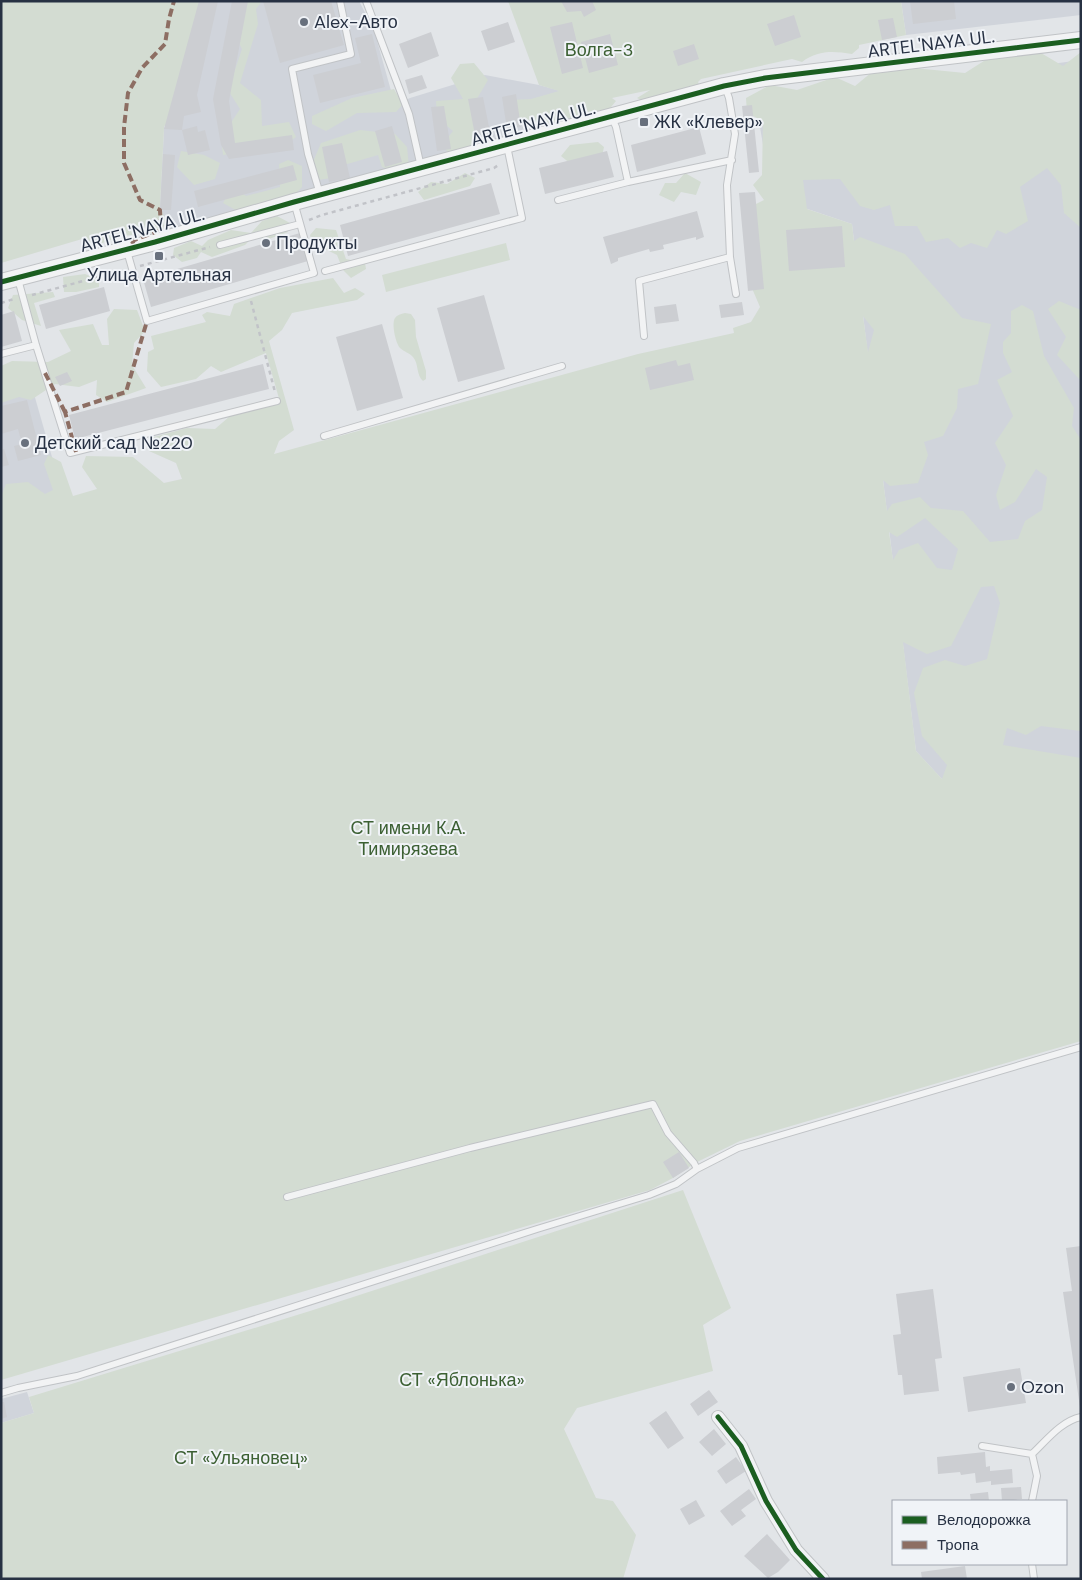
<svg xmlns="http://www.w3.org/2000/svg" width="1082" height="1580" viewBox="0 0 1082 1580" font-family="'DM Sans',sans-serif">
  <style>
    .built { fill: #d0d4db }
    .green { fill: #d3dcd2; fill-rule: evenodd }
    .building { fill: #ccced2 }
    .lines { fill: none; stroke-linecap: round; stroke-linejoin: round }
    .service-casing { stroke: #c0c3c6; stroke-width: 8 }
    .minor-casing { stroke: #c0c3c6; stroke-width: 14 }
    .tertiary-casing { stroke: #c0c3c6; stroke-width: 18 }
    .path { stroke: #c1c3c8; stroke-width: 2.5; stroke-dasharray: 4 4; stroke-linecap: butt }
    .service { stroke: #f2f3f4; stroke-width: 6 }
    .minor { stroke: #f2f3f4; stroke-width: 12 }
    .tertiary { stroke: #f2f3f4; stroke-width: 16 }
    .quiet { stroke: #8d6e63; stroke-width: 4; stroke-dasharray: 8 4; stroke-linecap: butt }
    .cycleway-casing { stroke: #f0f3f7; stroke-width: 8 }
    .cycleway { stroke: #1b5e20; stroke-width: 5 }
    .poi-dot { fill: #68707d; stroke: #f0f3f7; stroke-width: 2 }
    .labels { text-anchor: middle; dominant-baseline: central; stroke-width: 4; stroke-linejoin: round; paint-order: stroke }
    .poi-label { font-size: 18px; fill: #273143; stroke: #f0f3f7; text-anchor: start }
    .street-label { font-size: 18px; fill: #273143; stroke: #f0f3f7 }
    .park-label { font-size: 18px; fill: #3c6033; stroke: #f0f3f7 }
  </style>
  <rect width="100%" height="100%" fill="#e2e5e8"/>
  <!-- built -->
  <path class="built" d="M 199,1 L 359,1 L 374,30 L 395,105 L 410,98 L 485,75 L 539,85 L 597,101 L 599,113 L 171,229 L 160,210 L 164,129 Z
    M 901,1 L 1081,1 L 1081,15 L 906,35 Z
    M 1081,60 L 1081,773 L 953,791 L 916,751 L 852,224 L 772,197 L 756,104 Z
    M 30,380 L 64,499 L 1,517 L 1,387 Z
    M 27,1392 L 34,1413 L 1,1423 L 1,1399 Z"/>
  <!-- green -->
  <path class="green" d="M 1,1 L 206,1 L 177,122 L 164,126 L 164,129 L 160,207 L 171,231 L 121,236 L 81,251 L 82,239 L 1,263 Z
    M 246,1 L 262,1 L 256,9 L 258,24 L 240,83 L 261,100 L 262,126 L 289,122 L 296,137 L 286,144 L 223,155 L 221,138 L 240,109 L 228,90 L 242,49 L 233,31 Z
    M 508,1 L 901,1 L 906,35 L 859,45 L 859,48 L 852,54 C 833,51 818,50 802,62 L 792,59 L 701,79 L 698,82 L 704,95 L 657,108 L 637,98 L 650,90 L 612,98 L 616,101 L 606,113 L 584,120 L 562,117 L 544,133 L 510,115 L 510,100 L 531,99 L 559,91 L 539,85 Z
    M 1081,52 L 1081,228 L 1064,213 L 1061,185 L 1047,168 L 1020,187 L 1028,221 L 1006,234 L 997,230 L 987,248 L 971,243 L 960,248 L 948,238 L 926,242 L 917,226 L 895,226 L 890,205 L 874,210 L 860,206 L 840,179 L 803,180 L 807,209 L 852,224 L 854,241 L 860,237 L 905,254 L 962,318 L 991,324 L 978,384 L 958,389 L 957,408 L 943,436 L 924,442 L 928,455 L 918,483 L 890,486 L 883,480 L 887,511 L 892,504 L 920,497 L 931,508 L 963,511 L 990,542 L 1018,539 L 1025,521 L 1042,510 L 1047,477 L 1036,469 L 1015,502 L 1000,510 L 996,495 L 1006,465 L 995,443 L 1013,416 L 997,380 L 1012,372 L 1003,353 L 1003,342 L 1011,333 L 1011,311 L 1022,305 L 1033,311 L 1044,356 L 1074,408 L 1072,426 L 1081,440 L 1081,731 L 1041,726 L 1026,735 L 1007,728 L 1003,745 L 1081,758 L 1081,1041 L 740,1141 L 695,1163 L 673,1178 L 650,1190 L 1,1380 L 1,496 L 6,484 L 28,482 L 45,494 L 53,490 L 44,464 L 48,455 L 61,462 L 73,496 L 97,489 L 82,467 L 86,456 L 133,457 L 164,483 L 182,479 L 176,463 L 149,451 L 150,438 L 187,428 L 215,429 L 230,416 L 280,402 L 266,353 L 221,372 L 211,366 L 196,379 L 161,387 L 147,371 L 148,352 L 154,349 L 151,336 L 206,322 L 202,315 L 207,312 L 230,316 L 234,304 L 280,288 L 333,278 L 344,293 L 355,288 L 365,294 L 357,300 L 292,313 L 282,330 L 269,341 L 294,430 L 279,441 L 274,454 L 638,354 L 734,333 L 733,328 L 751,322 L 760,307 L 751,286 L 756,204 L 764,200 L 753,185 L 762,175 L 763,121 L 747,113 L 746,98 L 770,85 L 797,90 L 835,77 L 855,86 L 872,72 L 914,68 L 965,73 L 987,59 L 1041,53 L 1063,66 ZM 863,316 L 874,330 L 868,352 ZM 925,518 L 958,549 L 952,570 L 937,568 L 918,543 L 899,550 L 893,560 L 889,532 L 897,537 ZM 994,586 L 1000,603 L 987,659 L 965,666 L 945,660 L 923,668 L 914,693 L 922,736 L 947,765 L 942,779 L 916,751 L 903,642 L 927,654 L 951,646 L 981,587 Z
    M 474,63 L 488,80 L 475,102 L 487,129 L 479,150 L 452,157 L 442,145 L 453,131 L 437,118 L 436,101 L 463,99 L 451,78 L 460,64 Z
    M 394,89 L 403,104 L 396,112 L 357,113 L 326,131 L 312,124 L 312,116 L 352,98 Z
    M 360,130 L 395,134 L 407,147 L 409,167 L 397,172 L 382,167 L 378,155 L 344,165 L 331,178 L 318,180 L 313,162 L 321,143 Z
    M 598,142 L 604,147 L 601,161 L 576,168 L 561,156 L 570,145 Z
    M 181,151 L 204,155 L 220,163 L 215,179 L 194,185 L 177,167 Z
    M 288,160 L 302,166 L 302,187 L 289,201 L 243,214 L 223,203 L 233,185 L 246,196 L 280,187 L 279,164 Z
    M 465,173 L 475,178 L 470,186 L 424,200 L 418,192 L 431,182 L 447,184 Z
    M 685,173 L 701,182 L 696,195 L 681,192 L 674,202 L 659,195 L 665,183 L 676,183 Z
    M 277,216 L 290,223 L 288,232 L 269,239 L 253,237 L 245,245 L 212,257 L 201,252 L 197,258 L 182,262 L 173,255 L 174,248 L 191,241 L 202,246 L 208,240 L 231,230 L 251,233 L 262,221 Z
    M 316,228 L 336,230 L 346,259 L 365,263 L 366,269 L 351,278 L 343,270 L 337,255 L 327,250 L 318,250 L 312,243 L 310,235 Z
    M 506,243 L 510,260 L 386,292 L 382,275 Z
    M 85,274 L 99,280 L 99,287 L 76,292 L 64,292 L 63,277 Z
    M 53,292 L 55,297 L 34,303 L 41,326 L 22,320 L 8,308 L 13,295 Z
    M 1059,301 L 1081,310 L 1081,381 L 1057,355 L 1066,337 L 1048,309 Z
    M 114,309 L 137,310 L 145,331 L 134,343 L 132,365 L 146,388 L 107,402 L 96,395 L 97,380 L 79,387 L 55,384 L 31,400 L 19,397 L 1,403 L 1,366 L 12,361 L 48,362 L 71,351 L 59,330 L 93,324 L 102,345 L 109,345 L 107,319 Z
    M 405,313 L 411,314 L 415,320 L 416,337 L 426,371 L 426,379 L 423,381 C 416,375 419,364 413,357 C 410,353 404,352 400,348 C 396,344 391,324 395,318 C 397,315 401,314 405,313 Z
    M 683,1190 L 731,1308 L 703,1325 L 713,1371 L 577,1408 L 564,1429 L 596,1498 L 613,1501 L 636,1535 L 623,1579 L 1,1579 L 1,1423 L 34,1413 L 29,1397 L 310,1311 Z"/>
  <!-- building -->
  <path class="building" d="M 199,1 L 218,1 L 197,95 L 201,112 L 184,116 L 182,130 L 164,129 Z
    M 232,1 L 248,1 L 229,101 L 235,143 L 292,135 L 294,150 L 229,159 L 221,145 L 213,99 Z
    M 263,1 L 331,1 L 344,45 L 280,63 Z
    M 561,1 L 592,1 L 596,10 L 584,17 L 581,11 L 567,12 Z
    M 910,1 L 954,1 L 956,19 L 913,24 Z
    M 794,15 L 801,37 L 775,46 L 767,24 Z
    M 893,18 L 897,37 L 882,40 L 878,20 Z
    M 508,22 L 515,42 L 488,51 L 481,31 Z
    M 572,22 L 583,68 L 562,74 L 550,27 Z
    M 431,32 L 439,56 L 408,68 L 399,44 Z
    M 372,34 L 385,87 L 320,103 L 313,75 L 361,63 L 355,38 Z
    M 610,34 L 618,65 L 589,73 L 581,42 Z
    M 694,44 L 699,59 L 678,66 L 673,51 Z
    M 422,75 L 427,88 L 409,94 L 405,80 Z
    M 516,94 L 521,127 L 507,129 L 502,97 Z
    M 483,97 L 491,137 L 476,140 L 468,99 Z
    M 752,105 L 759,172 L 749,173 L 742,106 Z
    M 444,106 L 451,149 L 437,151 L 431,107 Z
    M 197,126 L 198,132 L 205,130 L 210,150 L 188,155 L 182,130 Z
    M 392,126 L 402,162 L 385,167 L 375,131 Z
    M 699,127 L 706,154 L 637,172 L 631,145 Z
    M 342,143 L 350,178 L 329,182 L 322,147 Z
    M 607,151 L 614,177 L 545,194 L 539,168 Z
    M 163,154 L 175,155 L 171,210 L 160,210 Z
    M 293,165 L 297,180 L 198,207 L 194,191 Z
    M 491,183 L 500,214 L 348,256 L 340,225 Z
    M 755,192 L 764,289 L 748,291 L 739,193 Z
    M 697,211 L 704,237 L 696,240 L 696,237 L 663,245 L 664,249 L 650,252 L 649,249 L 618,258 L 618,261 L 611,264 L 603,237 Z
    M 842,226 L 845,267 L 789,271 L 786,230 Z
    M 300,233 L 308,261 L 151,307 L 143,279 Z
    M 104,287 L 110,311 L 46,329 L 39,305 Z
    M 484,295 L 505,369 L 458,382 L 437,308 Z
    M 742,302 L 744,315 L 721,318 L 719,305 Z
    M 676,304 L 679,321 L 656,324 L 654,307 Z
    M 14,311 L 22,341 L 1,347 L 1,315 Z
    M 382,324 L 403,398 L 357,411 L 336,337 Z
    M 676,360 L 678,366 L 690,363 L 694,380 L 650,390 L 645,368 Z
    M 263,364 L 269,389 L 75,439 L 69,415 Z
    M 67,372 L 72,381 L 60,386 L 55,377 Z
    M 27,400 L 41,455 L 18,461 L 14,446 L 22,444 L 18,429 L 1,434 L 1,406 Z
    M 4,449 L 9,465 L 1,467 L 1,450 Z
    M 679,1152 L 689,1168 L 673,1178 L 663,1162 Z
    M 1081,1246 L 1081,1406 L 1080,1407 L 1063,1292 L 1072,1291 L 1066,1248 Z
    M 933,1289 L 942,1358 L 935,1359 L 939,1391 L 904,1395 L 902,1375 L 898,1375 L 893,1335 L 901,1334 L 896,1294 Z
    M 1020,1368 L 1026,1403 L 968,1412 L 963,1377 Z
    M 709,1390 L 718,1402 L 698,1416 L 690,1404 Z
    M 1,1402 L 4,1402 L 7,1417 L 1,1419 Z
    M 666,1411 L 684,1438 L 668,1449 L 649,1423 Z
    M 714,1429 L 726,1444 L 712,1456 L 699,1442 Z
    M 985,1452 L 986,1467 L 990,1466 L 990,1471 L 1012,1469 L 1013,1483 L 991,1485 L 991,1481 L 976,1483 L 975,1473 L 961,1475 L 960,1472 L 938,1474 L 937,1457 Z
    M 736,1457 L 746,1471 L 726,1484 L 717,1471 Z
    M 1021,1487 L 1022,1499 L 1002,1501 L 1001,1488 Z
    M 749,1489 L 756,1499 L 741,1510 L 746,1516 L 732,1526 L 720,1511 Z
    M 988,1492 L 989,1501 L 971,1501 L 970,1494 Z
    M 696,1500 L 705,1516 L 689,1525 L 680,1509 Z
    M 767,1534 L 790,1560 L 778,1572 L 768,1578 L 744,1556 Z
    M 965,1566 L 967,1579 L 922,1579 L 921,1572 Z"/>
  <g class="lines">
    <!-- service casing -->
    <g class="service-casing">
      <path id="service" d="M 366,1 L 409,114 L 421,167
        M 725,87 L 729,98 L 735,134 L 727,185 L 730,257 L 736,294
        M 628,182 L 732,160
        M 320,194 L 308,154 L 292,69 L 351,54 L 340,1
        M 558,200 L 628,182 L 616,127 L 612,118
        M 220,245 L 300,224
        M 127,251 L 147,321 L 314,273 L 294,202
        M 325,271 L 522,218 L 507,146
        M 18,279 L 36,345 L 70,453 L 277,401
        M 644,336 L 639,281 L 730,257
        M 1,354 L 36,345
        M 324,436 L 562,366
        M 287,1197 L 470,1148 L 653,1104 L 668,1133 L 694,1163 L 697,1169
        M 1,1393 L 18,1388 L 77,1376 L 537,1229 L 649,1195 L 676,1184 L 697,1169 L 738,1148 L 1081,1047
        M 982,1446 L 1032,1454
        M 1032,1501 L 1037,1476 L 1032,1454 C 1046,1441 1061,1421 1081,1417
        M 1032,1564 L 1034,1579"/>
    </g>
    <!-- minor casing -->
    <g class="minor-casing">
      <path id="minor" d="M 718,1417 L 741,1446 L 766,1501 L 796,1550 L 823,1579"/>
    </g>
    <!-- tertiary casing -->
    <g class="tertiary-casing">
      <path id="tertiary" d="M 1,282 L 155,242 L 294,202 L 724,86 L 765,78 L 1081,40"/>
    </g>
    <!-- path -->
    <path class="path" d="M 309,220 L 322,215 L 494,168 L 500,164
      M 140,266 L 210,247
      M 32,295 L 123,270
      M 251,301 L 275,392
      M 1,303 L 14,299"/>
    <!-- service -->
    <use href="#service" class="service"/>
    <!-- minor -->
    <use href="#minor" class="minor"/>
    <!-- tertiary -->
    <use href="#tertiary" class="tertiary"/>
    <!-- quiet -->
    <path class="quiet" d="M 132,244 L 134,240 L 161,230 L 160,210 L 140,200 L 124,163 L 124,127 L 128,93 L 142,68 L 165,44 L 169,19 L 174,1
      M 45,373 L 65,412
      M 76,452 L 65,412 L 126,392 L 147,321"/>
    <!-- cycleway casing -->
    <g class="cycleway-casing">
      <path id="cycleway" d="M 1,282 L 155,242 L 294,202 L 724,86 L 765,78 L 1081,40
        M 718,1417 L 741,1446 L 766,1501 L 796,1550 L 823,1579"/>
    </g>
    <!-- cycleway -->
    <use href="#cycleway" class="cycleway"/>
  </g>
  <!-- markers -->
  <g class="poi-dot">
    <circle cx="304" cy="22" r="5"/>
    <rect x="639" y="117" width="10" height="10" rx="2.5"/>
    <circle cx="266" cy="243" r="5"/>
    <rect x="154" y="251" width="10" height="10" rx="2.5"/>
    <circle cx="25" cy="443" r="5"/>
    <circle cx="1011" cy="1387" r="5"/>
  </g>
  <g class="labels">
    <!-- poi labels -->
    <g class="poi-label">
      <text x="314" y="22">Alex-Авто</text>
      <text x="654" y="122">ЖК «Клевер»</text>
      <text x="276" y="243">Продукты</text>
      <text x="159" y="275" text-anchor="middle">Улица Артельная</text>
      <text x="35" y="443">Детский сад №220</text>
      <text x="1021" y="1387">Ozon</text>
    </g>
    <!-- street labels -->
    <g class="street-label">
      <text transform="translate(931 44) rotate(-7)">ARTEL'NAYA UL.</text>
      <text transform="translate(533 124) rotate(-15)">ARTEL'NAYA UL.</text>
      <text transform="translate(142 230) rotate(-15)">ARTEL'NAYA UL.</text>
    </g>
    <!-- park labels -->
    <g class="park-label">
      <text x="599" y="50">Волга-3</text>
      <text x="408" y="828">СТ имени К.А.<tspan x="408" dy="21">Тимирязева</tspan></text>
      <text x="462" y="1380">СТ «Яблонька»</text>
      <text x="241" y="1458">СТ «Ульяновец»</text>
    </g>
  </g>
  <!-- border -->
  <rect width="1082" height="1580" fill="none" stroke="#273143" stroke-width="5"/>
  <!-- legend -->
  <rect x="892" y="1500" width="175" height="65" fill="#f0f3f7" stroke="#a0a5af"/>
  <rect x="902" y="1516" width="25" height="8" fill="#1b5e20" stroke="#a0a5af"/>
  <text x="937" y="1525" font-size="15" fill="#273143">Велодорожка</text>
  <rect x="902" y="1541" width="25" height="8" fill="#8d6e63" stroke="#a0a5af"/>
  <text x="937" y="1550" font-size="15" fill="#273143">Тропа</text>
</svg>
